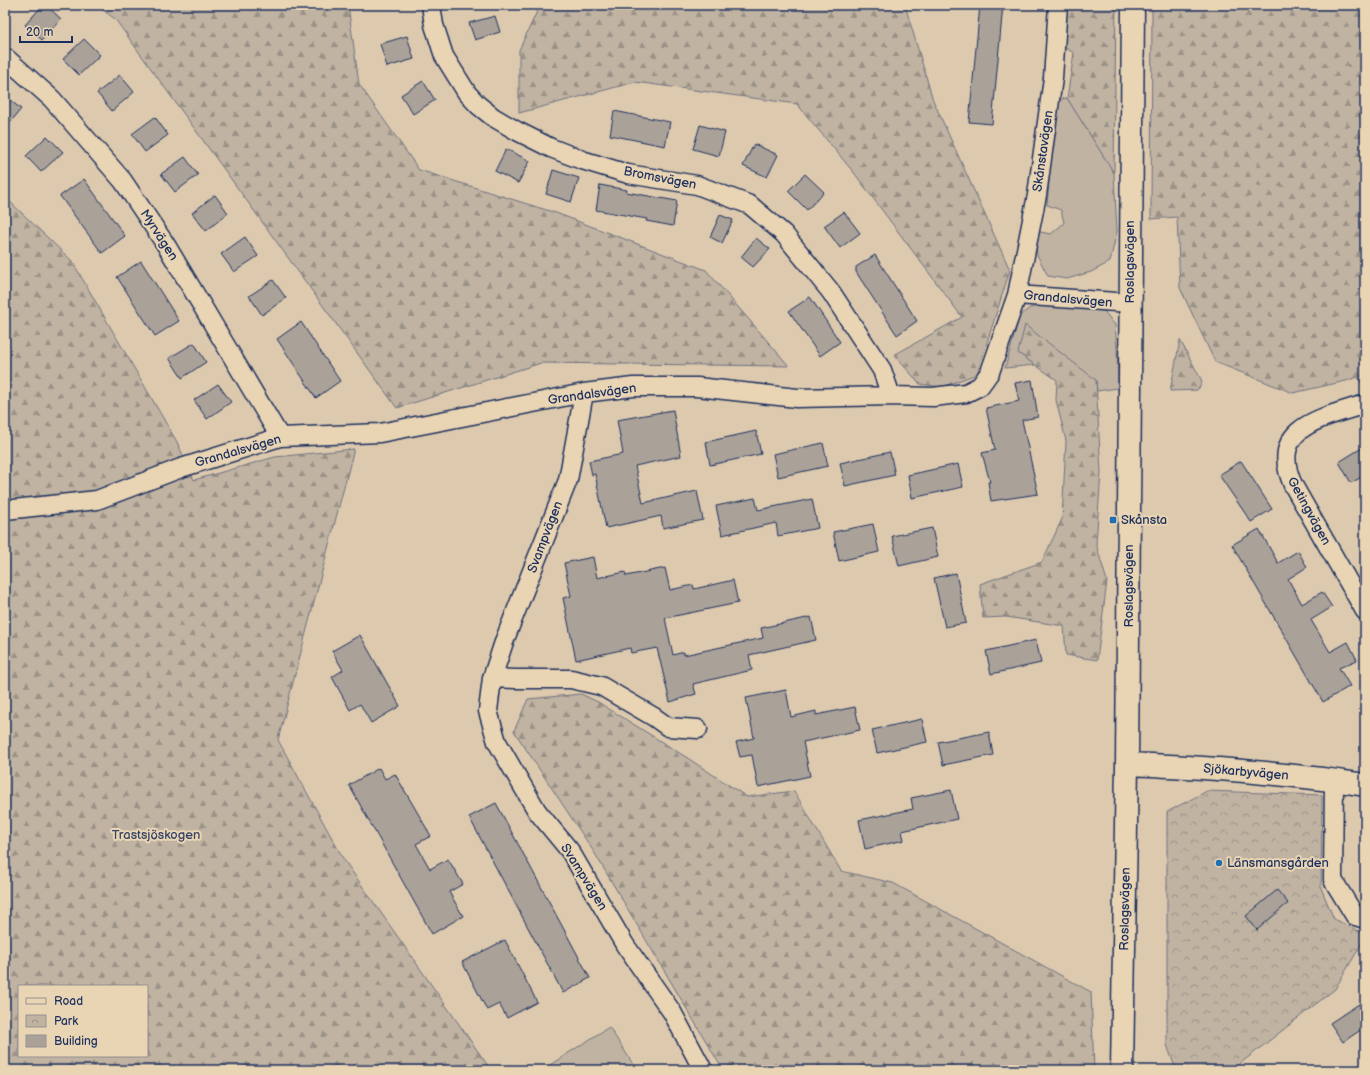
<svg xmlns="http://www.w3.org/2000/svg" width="1370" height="1075" viewBox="0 0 1370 1075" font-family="'Balsamiq Sans',sans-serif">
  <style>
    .green { fill: #c0b3a2; stroke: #6e7180 }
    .forest { fill: url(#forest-firs); stroke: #6e7180; fill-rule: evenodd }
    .park { fill: url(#park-crowns); stroke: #6e7180 }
    .building { fill: #aaa199; stroke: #1b2f5e }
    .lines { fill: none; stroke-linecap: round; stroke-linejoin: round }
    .street-casing { stroke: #1b2f5e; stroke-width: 21 }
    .secondary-casing { stroke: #1b2f5e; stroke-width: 25 }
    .street { stroke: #e9d4b3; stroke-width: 18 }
    .secondary { stroke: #e9d4b3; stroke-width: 22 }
    .poi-dot { fill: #1f6fb2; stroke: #e9d4b3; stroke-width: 1.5 }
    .labels { text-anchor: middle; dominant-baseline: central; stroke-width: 4; stroke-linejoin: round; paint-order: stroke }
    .street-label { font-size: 13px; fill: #1b2f5e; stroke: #e9d4b3 }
    .poi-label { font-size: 13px; fill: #1b2f5e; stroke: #e9d4b3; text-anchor: start }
    .park-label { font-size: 13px; fill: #344368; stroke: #e9d4b3 }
  </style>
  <defs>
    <pattern id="forest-firs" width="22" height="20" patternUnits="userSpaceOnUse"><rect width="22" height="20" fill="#c0b3a2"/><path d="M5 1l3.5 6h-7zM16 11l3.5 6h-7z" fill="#9b9287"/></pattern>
    <pattern id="park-crowns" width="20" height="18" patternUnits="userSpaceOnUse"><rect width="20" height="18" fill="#c0b3a2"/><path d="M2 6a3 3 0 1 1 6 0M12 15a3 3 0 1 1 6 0" fill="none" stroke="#9b9287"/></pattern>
  </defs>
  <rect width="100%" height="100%" fill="#ddcaae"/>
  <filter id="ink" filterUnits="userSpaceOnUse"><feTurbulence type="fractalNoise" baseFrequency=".025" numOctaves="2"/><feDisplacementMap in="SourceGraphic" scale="8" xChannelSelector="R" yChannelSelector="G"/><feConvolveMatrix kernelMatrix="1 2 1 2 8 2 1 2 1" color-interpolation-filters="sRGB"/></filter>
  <g filter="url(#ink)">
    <!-- green -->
    <path class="green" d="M 1067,98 L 1114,173 L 1117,231 L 1110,262 L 1091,272 L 1067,279 L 1048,276 L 1037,255 L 1035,231 L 1051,234 L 1064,223 L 1061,210 L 1047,205 L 1055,113 L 1055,100 Z
      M 1049,304 L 1104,311 L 1115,325 L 1117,348 L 1118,388 L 1097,391 L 1096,380 L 1018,353 L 1035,365 L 1005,368 L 1020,315 L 1030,308 Z
      M 609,1027 L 637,1070 L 542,1070 Z"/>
    <!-- forest -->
    <path class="forest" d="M 96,5 L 348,5 L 359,84 L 419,170 L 556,213 L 706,270 L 789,366 L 541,363 L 397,408 L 115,19 Z
      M 540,5 L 905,5 L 933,100 L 1010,270 L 977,374 L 942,387 L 920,384 L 894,355 L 962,317 L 855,174 L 797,104 L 635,82 L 519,113 L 519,50 Z
      M 1067,5 L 1116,5 L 1114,173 L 1067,98 L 1074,53 L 1062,46 Z
      M 1152,5 L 1365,5 L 1365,387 L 1357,377 L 1346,381 L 1293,393 L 1215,362 L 1180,288 L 1177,217 L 1151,219 Z
      M 5,197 L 72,261 L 177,442 L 194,480 L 275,457 L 354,449 L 278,740 L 344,860 L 491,1070 L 5,1070 ZM 19,986 L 147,986 L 147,1056 L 19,1056 Z
      M 1025,325 L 1096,380 L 1101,472 L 1096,544 L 1107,581 L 1097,660 L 1066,655 L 1064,626 L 1006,617 L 983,618 L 980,584 L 1042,562 L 1062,519 L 1066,441 L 1056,400 L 1057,380 L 1018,353 Z
      M 1180,340 L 1202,381 L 1200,387 L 1197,390 L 1170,391 Z
      M 581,694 L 598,702 L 689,759 L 747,797 L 794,791 L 841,871 L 893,883 L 1091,992 L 1094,1070 L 723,1070 L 594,852 L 514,731 L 528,699 Z"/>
    <!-- park -->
    <path class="park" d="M 1207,791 L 1322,795 L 1321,888 L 1334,919 L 1365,934 L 1365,938 L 1335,989 L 1232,1070 L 1176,1070 L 1167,1045 L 1167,812 Z"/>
    <!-- building -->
    <path class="building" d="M 43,5 L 46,5 L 61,19 L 42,40 L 25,25 Z
      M 980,5 L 1003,5 L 992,124 L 969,122 Z
      M 495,16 L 500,32 L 475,40 L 469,23 Z
      M 407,36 L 414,59 L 387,67 L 380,44 Z
      M 84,39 L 100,55 L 79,75 L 63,59 Z
      M 120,75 L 134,92 L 112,111 L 97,93 Z
      M 423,81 L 435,100 L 413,114 L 401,95 Z
      M 5,96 L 21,109 L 5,129 Z
      M 614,111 L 670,122 L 665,146 L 610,135 Z
      M 155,117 L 168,135 L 145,152 L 132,134 Z
      M 700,125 L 725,132 L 719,156 L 693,149 Z
      M 47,136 L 63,152 L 41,172 L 26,156 Z
      M 754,144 L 778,155 L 767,177 L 743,166 Z
      M 506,149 L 530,161 L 518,183 L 495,171 Z
      M 185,157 L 198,175 L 175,192 L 161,174 Z
      M 553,170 L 579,178 L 571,202 L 546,194 Z
      M 805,174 L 824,192 L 807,210 L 788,191 Z
      M 84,179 L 125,236 L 102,253 L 60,196 Z
      M 600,185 L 627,190 L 626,192 L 677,201 L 673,226 L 646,221 L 647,219 L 596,210 Z
      M 215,195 L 228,213 L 206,231 L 192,213 Z
      M 844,212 L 860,233 L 840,248 L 824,226 Z
      M 720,215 L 733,220 L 722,243 L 710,237 Z
      M 245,237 L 258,256 L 234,272 L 221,254 Z
      M 756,238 L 770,249 L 753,267 L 741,257 Z
      M 875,255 L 917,321 L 897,335 L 856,272 L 856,267 Z
      M 141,261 L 179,321 L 155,336 L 117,277 Z
      M 273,280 L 286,298 L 262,315 L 249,296 Z
      M 810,297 L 840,342 L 820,356 L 789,311 Z
      M 301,322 L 340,381 L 316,398 L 277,339 Z
      M 194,343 L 206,362 L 182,378 L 169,358 Z
      M 1032,380 L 1038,417 L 1022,420 L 1038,494 L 991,501 L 988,482 L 990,482 L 982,453 L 995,450 L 986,408 L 1019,401 L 1015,383 Z
      M 218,384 L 231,402 L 207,419 L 194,400 Z
      M 673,410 L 681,456 L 635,466 L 643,503 L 697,491 L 703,520 L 663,528 L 661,516 L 606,528 L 595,474 L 592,475 L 589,461 L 623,454 L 617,420 Z
      M 756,431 L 761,454 L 710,465 L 706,442 Z
      M 823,443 L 828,466 L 778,477 L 773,454 Z
      M 1365,446 L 1365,475 L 1351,483 L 1339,462 Z
      M 890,452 L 895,475 L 845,486 L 840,463 Z
      M 1241,461 L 1272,509 L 1251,522 L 1219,475 Z
      M 958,464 L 963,487 L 912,498 L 908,475 Z
      M 755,498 L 758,510 L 812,499 L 818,528 L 778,536 L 776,523 L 722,535 L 716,506 Z
      M 873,524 L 879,552 L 839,561 L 833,532 Z
      M 932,528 L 938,557 L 899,566 L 892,536 Z
      M 1259,529 L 1278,563 L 1298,551 L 1307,567 L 1288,579 L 1302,604 L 1322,592 L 1332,607 L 1311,620 L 1330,652 L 1348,642 L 1357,660 L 1339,668 L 1350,686 L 1323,702 L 1232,545 Z
      M 593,557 L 597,578 L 625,572 L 626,576 L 665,568 L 670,590 L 693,585 L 694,589 L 733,580 L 738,603 L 665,618 L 673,655 L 684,652 L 684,655 L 763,638 L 761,628 L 811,617 L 816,640 L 749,655 L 752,670 L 693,684 L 696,694 L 670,702 L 657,648 L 631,653 L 630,648 L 576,660 L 563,598 L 571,596 L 564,563 Z
      M 956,573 L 966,623 L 945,627 L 934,578 Z
      M 360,635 L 400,706 L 371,723 L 360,704 L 350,710 L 332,677 L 343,670 L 332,651 Z
      M 1036,640 L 1041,663 L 991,674 L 986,651 Z
      M 786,690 L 791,717 L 816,711 L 816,715 L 855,707 L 860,730 L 803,742 L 810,776 L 758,787 L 752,755 L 740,757 L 736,742 L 754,738 L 746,698 Z
      M 922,719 L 927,742 L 877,753 L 872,730 Z
      M 989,732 L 993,755 L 943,765 L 938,742 Z
      M 379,768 L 385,779 L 395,774 L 431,836 L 416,844 L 430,869 L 448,859 L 463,884 L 449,892 L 463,916 L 432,934 L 349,785 Z
      M 951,790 L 957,819 L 902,831 L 904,840 L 865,849 L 859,820 L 913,809 L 911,798 Z
      M 496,803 L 590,978 L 563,993 L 469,817 Z
      M 1277,890 L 1288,903 L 1257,930 L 1246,916 Z
      M 505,940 L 537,1002 L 507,1018 L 499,1004 L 487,1010 L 462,962 Z
      M 1359,1004 L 1365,1012 L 1365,1027 L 1343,1042 L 1330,1023 Z"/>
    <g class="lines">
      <!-- street casing -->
      <g class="street-casing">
        <path id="street" d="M 431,5 L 434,25 L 444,56 L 467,93 L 478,105 L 493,117 L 517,131 L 551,148 L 582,160 L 628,174 L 697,185 L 750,205 L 784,234 L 831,292 L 882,370 L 891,396
          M 5,57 L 52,99 L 123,181 L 166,245 L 280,437
          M 1017,295 L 1037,195 L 1053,78 L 1058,5
          M 584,393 L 568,480 L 505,639 L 492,678 L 488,711 L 497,742 L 537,811 L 570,851 L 625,945 L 672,1012 L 703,1070
          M 1365,404 C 1323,418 1267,426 1293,485 L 1365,611
          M 5,510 L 97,500 L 181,468 L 280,437 L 380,433 L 584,393 L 633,387 L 697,387 L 797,398 L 891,396 L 933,397 L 966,393 L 980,386 L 990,372 L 1017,295 L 1130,303
          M 492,678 L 516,679 L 571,679 L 601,686 L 654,717 L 668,727 L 698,729
          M 1334,780 L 1333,880 L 1355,916 L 1365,919"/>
      </g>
      <!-- secondary casing -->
      <g class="secondary-casing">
        <path id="secondary" d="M 1127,764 C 1158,765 1188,767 1219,769 C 1268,773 1317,777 1365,785
          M 1122,1070 L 1127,764 L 1133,5"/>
      </g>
      <!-- street -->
      <use href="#street" class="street"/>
      <!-- secondary -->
      <use href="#secondary" class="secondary"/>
    </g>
  </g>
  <!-- markers -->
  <g class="poi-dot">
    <rect x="1109" y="516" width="8" height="8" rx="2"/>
    <circle cx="1219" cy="863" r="4"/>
  </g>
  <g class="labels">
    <!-- street labels -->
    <g class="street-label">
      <text transform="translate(1043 151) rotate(-82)">Skånstavägen</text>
      <text transform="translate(660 178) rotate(11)">Bromsvägen</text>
      <text transform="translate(159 235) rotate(57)">Myrvägen</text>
      <text transform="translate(1130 262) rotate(-90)">Roslagsvägen</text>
      <text transform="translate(1068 299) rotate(5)">Grandalsvägen</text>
      <text transform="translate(592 394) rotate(-8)">Grandalsvägen</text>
      <text transform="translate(238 451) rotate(-16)">Grandalsvägen</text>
      <text transform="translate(1309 511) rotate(61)">Getingvägen</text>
      <text transform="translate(545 537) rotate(-69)">Svampvägen</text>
      <text transform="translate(1129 586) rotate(-90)">Roslagsvägen</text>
      <text transform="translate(1246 772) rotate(5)">Sjökarbyvägen</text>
      <text transform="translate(584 877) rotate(58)">Svampvägen</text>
      <text transform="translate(1125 909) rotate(-89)">Roslagsvägen</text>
    </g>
    <!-- poi labels -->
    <g class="poi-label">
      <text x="1121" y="520">Skånsta</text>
      <text x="1227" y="863">Länsmansgården</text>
    </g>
    <!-- park labels -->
    <g class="park-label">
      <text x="156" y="835">Trastsjöskogen</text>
    </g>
  </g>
  <!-- margin -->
  <rect width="1370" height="1075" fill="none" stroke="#e9d4b3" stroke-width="20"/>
  <rect x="10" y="10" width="1350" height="1055" fill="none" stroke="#1b2f5e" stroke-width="1.5" filter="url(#ink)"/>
  <!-- legend -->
  <rect x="18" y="985" width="130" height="72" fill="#e9d4b3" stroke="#979291"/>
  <rect x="26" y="998" width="20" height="6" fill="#e9d4b3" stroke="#979291"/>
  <text x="54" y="1005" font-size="12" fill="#1b2f5e">Road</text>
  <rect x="26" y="1015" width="20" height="12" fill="url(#park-crowns)" stroke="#979291"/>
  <text x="54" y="1025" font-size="12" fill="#1b2f5e">Park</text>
  <rect x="26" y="1035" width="20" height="12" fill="#aaa199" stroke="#979291"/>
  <text x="54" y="1045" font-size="12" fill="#1b2f5e">Building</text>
  <!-- scale -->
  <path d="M20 36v6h52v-6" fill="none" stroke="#1b2f5e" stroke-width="2"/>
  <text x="26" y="36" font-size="12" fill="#1b2f5e" stroke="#e9d4b3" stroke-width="3" paint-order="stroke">20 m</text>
</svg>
